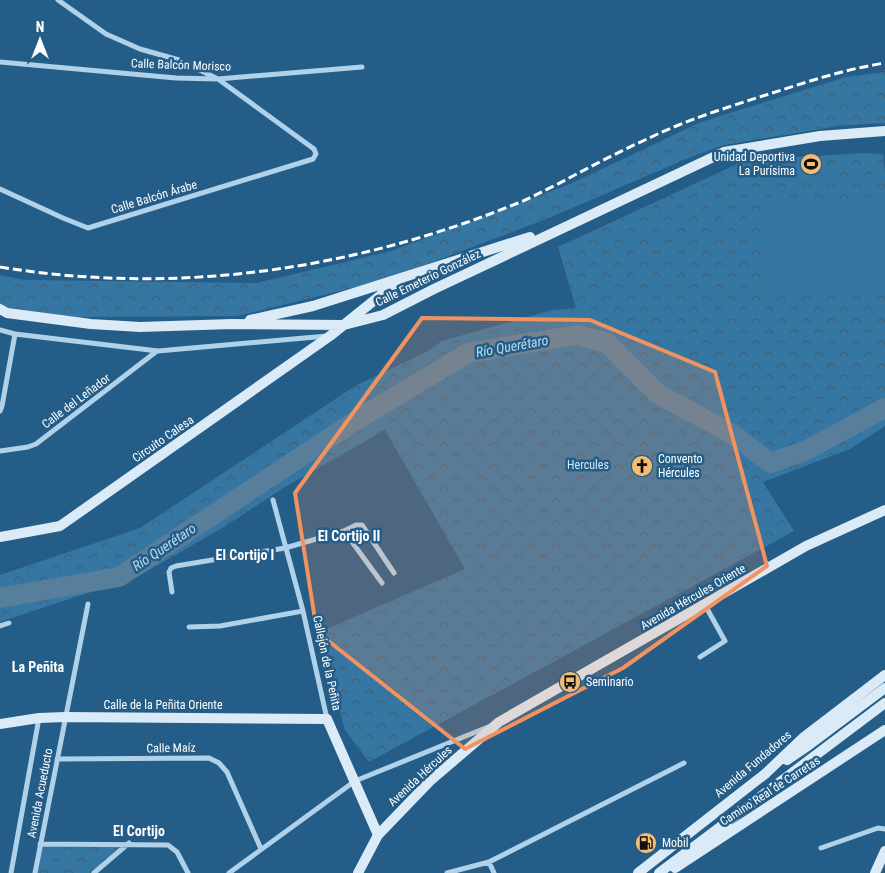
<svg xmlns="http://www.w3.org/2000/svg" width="885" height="873" viewBox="0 0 885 873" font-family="'Roboto Condensed',sans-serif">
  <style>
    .park { fill: url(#park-crowns) }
    .garden { fill: #3576a3 }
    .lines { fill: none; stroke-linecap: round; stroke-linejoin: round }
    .river { stroke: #577f9c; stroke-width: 20 }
    .street { stroke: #afd1e9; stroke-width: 5 }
    .secondary { stroke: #daebf7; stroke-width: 10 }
    .rail { stroke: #fff; stroke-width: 3; stroke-dasharray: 9 4; stroke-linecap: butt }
    .marked { fill: #f09361; fill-opacity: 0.2; stroke: #f09361; stroke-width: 4; stroke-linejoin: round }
    .labels { text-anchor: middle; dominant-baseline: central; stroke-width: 5; stroke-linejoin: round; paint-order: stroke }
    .street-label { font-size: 12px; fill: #fff; stroke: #245d87 }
    .poi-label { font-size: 12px; fill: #fff; stroke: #245d87; text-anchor: start }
    .park-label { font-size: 12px; fill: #d3e8f7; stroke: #245d87 }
    .water-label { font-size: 14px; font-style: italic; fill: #bbdbf0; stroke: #245d87 }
    .neighbourhood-label { font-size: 14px; font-weight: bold; fill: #fff; stroke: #245d87 }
  </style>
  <defs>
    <pattern id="park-crowns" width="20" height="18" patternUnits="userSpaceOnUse" patternTransform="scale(1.25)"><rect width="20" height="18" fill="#3576a3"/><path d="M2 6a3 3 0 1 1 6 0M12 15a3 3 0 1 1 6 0" fill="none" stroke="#425f73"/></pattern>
  </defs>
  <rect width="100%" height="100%" fill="#245d87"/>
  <!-- park -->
  <path class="park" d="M 885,72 L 885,123 L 838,126 L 724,145 L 686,159 L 549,218 L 385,280 L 238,316 L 77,317 L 0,309 L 0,275 L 25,280 L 257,283 L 391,251 L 568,185 L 701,122 L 846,77 Z
    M 865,153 L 883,154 L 885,172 L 885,426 L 850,449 L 763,482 L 794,531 L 369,762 L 345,730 L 317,633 L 465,569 L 385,430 L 285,487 L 224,527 L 139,576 L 0,622 L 0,575 L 140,528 L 355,386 L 428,351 L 442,341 L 552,310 L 576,308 L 558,247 L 746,160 Z
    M 129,843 L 94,873 L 35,873 L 40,844 Z"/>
  <!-- garden -->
  <path class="garden" d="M 767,196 L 885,203 L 885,294 L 761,286 Z"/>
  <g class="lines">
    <!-- river -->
    <path class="river" d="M 0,598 L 119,577 L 358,419 L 468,353 L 577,335 L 607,343 L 658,394 L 734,435 L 770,463 L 805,451 L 885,408"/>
    <!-- street -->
    <path class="street" d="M 0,62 L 176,78 L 218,79 L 362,67
      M 0,189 L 63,218 L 88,228 L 313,159 L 316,154 L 314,149 L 218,79 L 179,60 L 140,49 L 106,34 L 58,0
      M 0,330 L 15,334 L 158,351 L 327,336
      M 0,411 L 2,406 L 15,334
      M 0,451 L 28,447 L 36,444 L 157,351
      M 273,500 L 303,611 L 327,719
      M 344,531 L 382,583
      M 172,592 L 169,572 L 171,568 L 176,566 L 285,548 L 344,531 L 356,525 L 362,525 L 394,573
      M 0,626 L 9,623
      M 189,627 L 220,626 L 303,611
      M 700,657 L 725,641 L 705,605
      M 57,759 L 209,758 L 219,763 L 227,772 L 261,849
      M 40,844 L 168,845 L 177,852 L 188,873
      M 821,848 L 878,828 L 885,829
      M 489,862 L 494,873
      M 11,873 L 39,718
      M 35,873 L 88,604
      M 94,873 L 129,843
      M 229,873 L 355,781 L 488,727
      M 447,873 L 489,862 L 684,763"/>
    <!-- secondary -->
    <path class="secondary" d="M 0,309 L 7,313 L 91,324 L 140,327 L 232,324 L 344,325 L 383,315 L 434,289 L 724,152 L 820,136 L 885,131
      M 250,320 L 313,306 L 530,237
      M 0,537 L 60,526 L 330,336 L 402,278
      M 0,724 L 39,718 L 65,717 L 327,719 L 378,835
      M 787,760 L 809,745 L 885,688
      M 675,868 L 885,730
      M 358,873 L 378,835 L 430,781 L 499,722 L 806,546 L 885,510
      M 638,873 L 765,774 L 804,737 L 885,675
      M 659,873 L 885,703
      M 875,873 L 885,851"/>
    <!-- rail -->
    <path class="rail" d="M 0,267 C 177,296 353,270 518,203 C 531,198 543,191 556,185 C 586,169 616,153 647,139 C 686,120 728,107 769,94 C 807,82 845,69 885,63"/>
  </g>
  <!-- marked area -->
  <path class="marked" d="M 422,318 L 590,320 L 715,372 L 767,566 L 623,668 L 465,749 L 317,632 L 295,493 Z"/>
  <!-- icons -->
  <defs>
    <g id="stadium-disc" transform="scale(1.125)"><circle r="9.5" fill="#f4bc73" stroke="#245d87"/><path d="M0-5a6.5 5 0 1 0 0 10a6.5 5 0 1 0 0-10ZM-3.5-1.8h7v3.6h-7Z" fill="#111"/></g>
    <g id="church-disc" transform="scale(1.125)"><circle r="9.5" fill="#f4bc73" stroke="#245d87"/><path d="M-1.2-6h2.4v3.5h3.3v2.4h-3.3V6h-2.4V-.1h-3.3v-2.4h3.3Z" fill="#111"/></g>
    <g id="bus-disc" transform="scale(1.125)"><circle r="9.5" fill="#f4bc73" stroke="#245d87"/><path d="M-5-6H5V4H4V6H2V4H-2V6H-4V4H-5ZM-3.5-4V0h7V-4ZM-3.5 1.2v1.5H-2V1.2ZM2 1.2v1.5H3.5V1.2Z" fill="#111"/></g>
    <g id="fuel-disc" transform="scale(1.125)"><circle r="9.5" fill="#f4bc73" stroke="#245d87"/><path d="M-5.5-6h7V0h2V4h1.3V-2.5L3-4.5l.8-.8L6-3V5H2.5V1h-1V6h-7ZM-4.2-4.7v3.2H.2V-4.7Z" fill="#111"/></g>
  </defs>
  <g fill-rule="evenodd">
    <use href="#stadium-disc" x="811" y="164"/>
    <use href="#church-disc" x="642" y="466"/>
    <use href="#bus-disc" x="570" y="682"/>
    <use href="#fuel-disc" x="646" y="843"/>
  </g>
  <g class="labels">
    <!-- street labels -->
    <g class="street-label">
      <text transform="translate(181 65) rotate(2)">Calle Balcón Morisco</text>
      <text transform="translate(154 197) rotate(-17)">Calle Balcón Árabe</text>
      <text transform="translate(428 278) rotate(-26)">Calle Emeterio González</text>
      <text transform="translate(76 401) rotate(-37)">Calle del Leñador</text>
      <text transform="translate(163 439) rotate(-35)">Circuito Calesa</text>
      <text transform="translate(693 597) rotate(-30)">Avenida Hércules Oriente</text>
      <text transform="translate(327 663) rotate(78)">Callejón de la Peñita</text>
      <text x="163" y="705">Calle de la Peñita Oriente</text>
      <text transform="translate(171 748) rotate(-1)">Calle Maíz</text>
      <text transform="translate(753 764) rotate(-40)">Avenida Fundadores</text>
      <text transform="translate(420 776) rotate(-43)">Avenida Hércules</text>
      <text transform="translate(770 791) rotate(-33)">Camino Real de Carretas</text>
      <text transform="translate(40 793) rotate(-79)">Avenida Acueducto</text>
    </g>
    <!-- poi labels -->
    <g class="poi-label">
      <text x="795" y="157" text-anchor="end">Unidad Deportiva<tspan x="795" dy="14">La Purísima</tspan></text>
      <text x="658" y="459">Convento<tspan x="658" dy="14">Hércules</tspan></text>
      <text x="586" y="682">Seminario</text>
      <text x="662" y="843">Mobil</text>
    </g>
    <!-- park labels -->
    <g class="park-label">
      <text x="588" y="465">Hercules</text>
    </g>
    <!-- water labels -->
    <g class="water-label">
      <text transform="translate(512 346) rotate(-10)">Río Querétaro</text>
      <text transform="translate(164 547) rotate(-34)">Río Querétaro</text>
    </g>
    <!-- neighbourhood labels -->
    <g class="neighbourhood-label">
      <text x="349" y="536">El Cortijo II</text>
      <text x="245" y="555">El Cortijo I</text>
      <text x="38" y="667">La Peñita</text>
      <text x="139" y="831">El Cortijo</text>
    </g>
  </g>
  <!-- north arrow -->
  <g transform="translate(40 40)" stroke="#245d87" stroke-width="4" paint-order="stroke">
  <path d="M0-4L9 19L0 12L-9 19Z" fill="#ffffff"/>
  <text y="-8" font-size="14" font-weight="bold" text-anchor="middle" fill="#ffffff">N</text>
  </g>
</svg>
